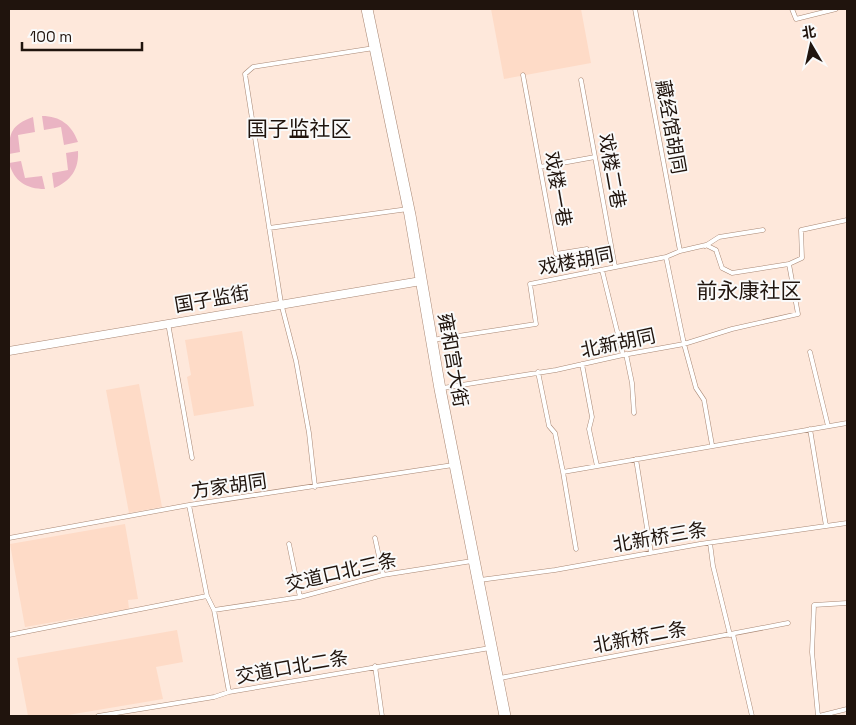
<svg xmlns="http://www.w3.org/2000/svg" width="856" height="725" viewBox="0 0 856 725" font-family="'Space Grotesk','Noto Sans SC',sans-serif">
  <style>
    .built { fill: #fedbc7 }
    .water { fill: #eab4c3 }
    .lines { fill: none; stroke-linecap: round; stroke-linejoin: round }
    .lane-casing { stroke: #a98875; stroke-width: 5 }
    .street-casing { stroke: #a98875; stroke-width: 9 }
    .primary-casing { stroke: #a98875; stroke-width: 12 }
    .lane { stroke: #fff; stroke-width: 4 }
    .street { stroke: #fff; stroke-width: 8 }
    .primary { stroke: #fff; stroke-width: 11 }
    .labels { text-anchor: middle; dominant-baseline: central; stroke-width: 4; stroke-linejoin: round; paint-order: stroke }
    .street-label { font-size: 19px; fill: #20140d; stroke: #fafafa }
    .quarter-label { font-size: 21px; fill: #20140d; stroke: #fafafa }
  </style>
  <rect width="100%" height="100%" fill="#fee8db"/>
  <!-- built -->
  <path class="built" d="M 491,9 L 581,9 L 591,63 L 504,79 Z
    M 242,331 L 254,406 L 194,416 L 187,377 L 191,375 L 185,340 Z
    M 139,384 L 162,507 L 129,513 L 106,390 Z
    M 125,524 L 138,599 L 128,600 L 129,609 L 25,627 L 10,544 Z
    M 177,630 L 183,662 L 156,667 L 163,699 L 62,716 L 28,716 L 17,658 Z"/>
  <!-- water -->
  <path class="water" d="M 42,116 C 60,116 72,125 78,142 L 64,145 L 61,127 L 44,130 Z
    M 33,117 L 35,132 L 18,135 L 20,152 L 9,154 C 9,133 11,125 33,117 Z
    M 78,151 C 79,169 71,181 54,188 L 52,173 L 68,170 L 66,153 Z
    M 21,161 L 25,178 L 42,176 L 45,189 C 26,189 14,181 9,163 Z"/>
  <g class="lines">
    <!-- lane casing -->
    <g class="lane-casing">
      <path id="lane" d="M 635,9 L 680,251
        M 792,9 L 796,19 L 836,9
        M 523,75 L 556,254 L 587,249 L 591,272
        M 581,80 L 615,267
        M 540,167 L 595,157
        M 269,228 L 408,209
        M 705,246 L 719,237 L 763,230
        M 666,257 L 684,344 L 696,388 L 704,400 L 712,445
        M 789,264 L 802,258 L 801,230 L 847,220
        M 602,270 L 623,355
        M 168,323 L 192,458
        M 432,340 L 536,324 L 530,284 L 666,257 L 680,251 L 706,245 L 716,250 L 722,268 L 732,273 L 789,264 L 798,314 L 732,329 L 684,344 L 623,355 L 556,370 L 443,388
        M 810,352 L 828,426
        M 626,354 L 632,383 L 634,413
        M 582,364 L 592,417 L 589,429 L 597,466
        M 538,372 L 549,426 L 555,433 L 563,472
        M 810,429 L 826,526
        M 636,459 L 651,553
        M 315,487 L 309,433 L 296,361 L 281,303 L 245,74 L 253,67 L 374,48
        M 189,505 L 207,596 L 214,610 L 229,692
        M 9,538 L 189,505 L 453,465
        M 375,538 L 383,575
        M 710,543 L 713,566 L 730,635
        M 289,544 L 300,597
        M 576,549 L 563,472 L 847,423
        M 480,580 L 555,570 L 700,544 L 847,523
        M 214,610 L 300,597 L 383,575 L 472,561
        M 733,634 L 752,716
        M 9,635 L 207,596
        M 375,666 L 382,716
        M 500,678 L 788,623
        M 98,716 L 214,697 L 229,692 L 490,648
        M 818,716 L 812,652 L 814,605 L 847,603
        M 819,716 L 847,709"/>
    </g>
    <!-- street casing -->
    <g class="street-casing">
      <path id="street" d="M 9,351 L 421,281"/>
    </g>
    <!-- primary casing -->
    <g class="primary-casing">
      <path id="primary" d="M 367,9 L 410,215 L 440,389 L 505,716"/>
    </g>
    <!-- lane -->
    <use href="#lane" class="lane"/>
    <!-- street -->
    <use href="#street" class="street"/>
    <!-- primary -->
    <use href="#primary" class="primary"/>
  </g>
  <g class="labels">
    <!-- street labels -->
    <g class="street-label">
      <text transform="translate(671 127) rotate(80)">藏经馆胡同</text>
      <text transform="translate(612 171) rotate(80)">戏楼二巷</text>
      <text transform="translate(558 189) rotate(80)">戏楼一巷</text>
      <text transform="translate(576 261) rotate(-11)">戏楼胡同</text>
      <text transform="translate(212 299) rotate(-10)">国子监街</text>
      <text transform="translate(618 343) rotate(-12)">北新胡同</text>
      <text transform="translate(453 360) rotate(80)">雍和宫大街</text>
      <text transform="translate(229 486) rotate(-8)">方家胡同</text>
      <text transform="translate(660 537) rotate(-10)">北新桥三条</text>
      <text transform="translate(341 572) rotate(-13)">交道口北三条</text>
      <text transform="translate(640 637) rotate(-11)">北新桥二条</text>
      <text transform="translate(292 667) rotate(-10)">交道口北二条</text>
    </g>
    <!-- quarter labels -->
    <g class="quarter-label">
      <text x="299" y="128">国子监社区</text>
      <text x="749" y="290">前永康社区</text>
    </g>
  </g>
  <!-- border -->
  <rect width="856" height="725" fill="none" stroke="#20140d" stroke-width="20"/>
  <!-- north arrow -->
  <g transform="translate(811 45) rotate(351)" stroke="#fafafa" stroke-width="4" paint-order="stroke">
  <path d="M0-4L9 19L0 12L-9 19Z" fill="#20140d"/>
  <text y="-8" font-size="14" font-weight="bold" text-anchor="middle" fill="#20140d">北</text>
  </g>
  <!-- scale -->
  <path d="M22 42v8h120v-8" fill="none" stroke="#20140d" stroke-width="2.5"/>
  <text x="30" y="42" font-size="15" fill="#20140d" stroke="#fafafa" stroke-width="4" paint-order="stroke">100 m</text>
</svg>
